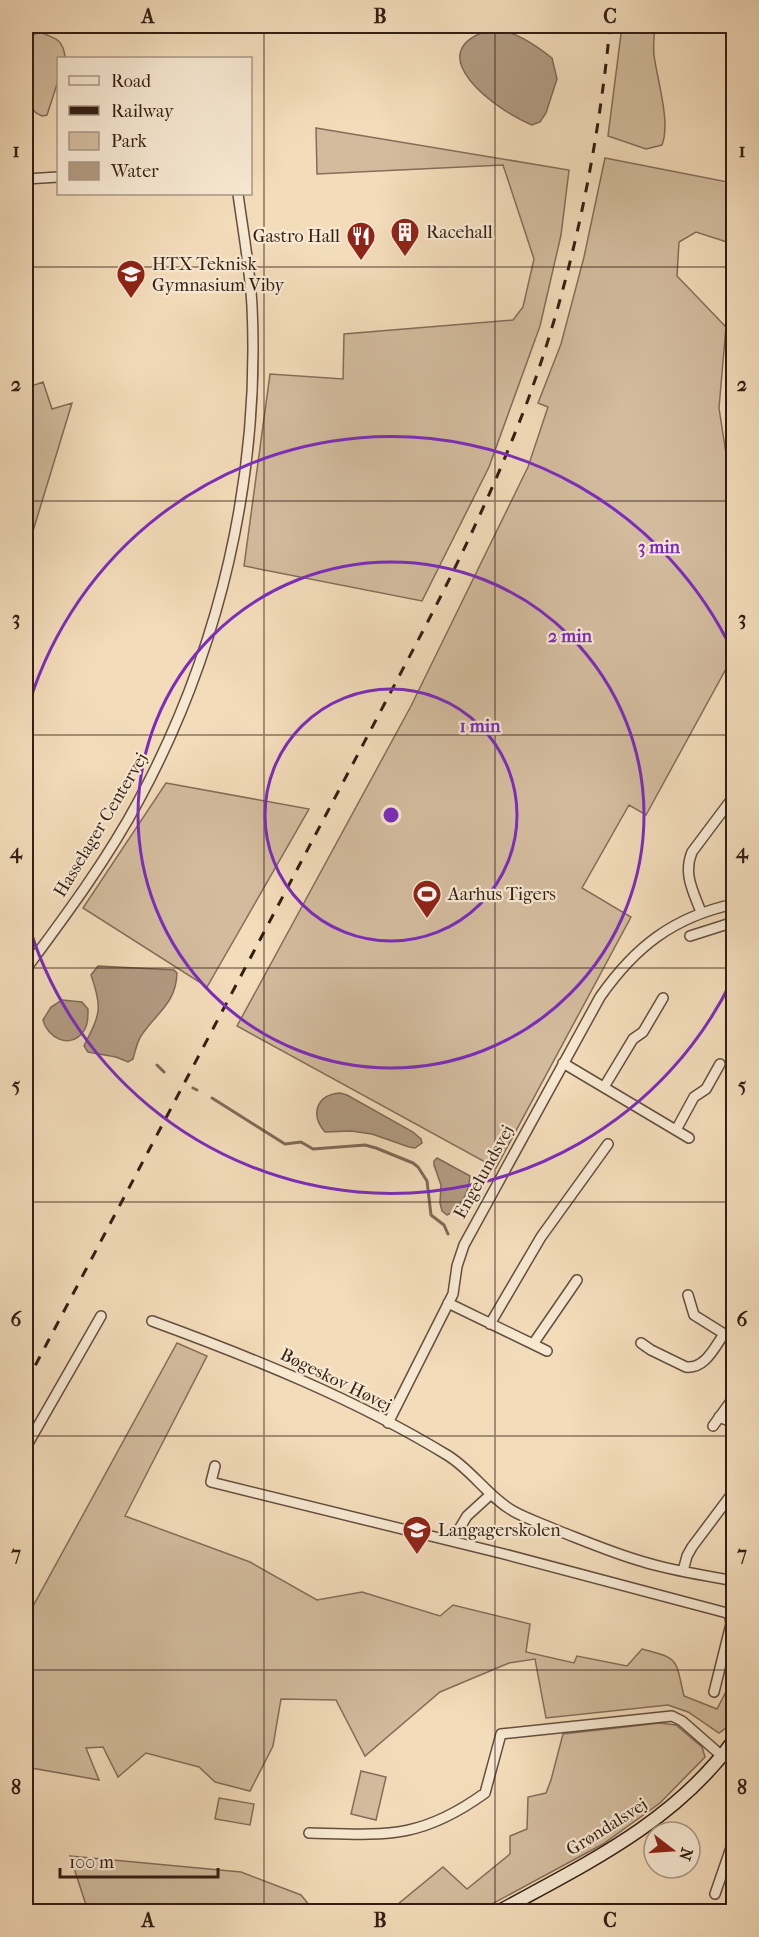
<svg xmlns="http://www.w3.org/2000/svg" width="759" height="1937" viewBox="0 0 759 1937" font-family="'IM FELL French Canon',serif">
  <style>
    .green { fill: #d3bc9e; stroke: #846d59; stroke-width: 1.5 }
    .water { fill: #b29b82; stroke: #806956; stroke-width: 1.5 }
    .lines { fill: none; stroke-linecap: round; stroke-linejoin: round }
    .stream { stroke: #806956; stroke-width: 3 }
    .street-casing { stroke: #644e3e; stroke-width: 12 }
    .secondary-casing { stroke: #341e14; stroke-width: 15 }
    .street { stroke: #f7e8d2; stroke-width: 9 }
    .secondary { stroke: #f7e8d2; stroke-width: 12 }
    .rail { stroke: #341e14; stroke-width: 3; stroke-dasharray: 10 10; stroke-linecap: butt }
    .grid { fill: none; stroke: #341e14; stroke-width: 1.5; stroke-opacity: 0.55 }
    .ring { fill: none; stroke: #7b2cbf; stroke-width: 3 }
    .labels { text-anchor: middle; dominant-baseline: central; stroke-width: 4.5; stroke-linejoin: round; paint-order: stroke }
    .poi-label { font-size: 18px; fill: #341e14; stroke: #f7e8d2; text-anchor: start }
    .street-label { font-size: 18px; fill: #341e14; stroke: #f7e8d2 }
    .centre { fill: #7b2cbf; stroke: #f7e8d2; stroke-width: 3 }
    .ring-label { font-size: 18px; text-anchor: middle; font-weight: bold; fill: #7b2cbf; stroke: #f7e8d2; stroke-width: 4.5; stroke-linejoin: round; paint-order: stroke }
    .neatline { fill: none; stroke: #341e14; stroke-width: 2 }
    .grid-label { font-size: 20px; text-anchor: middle; font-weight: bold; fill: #341e14 }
  </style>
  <rect width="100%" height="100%" fill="#f3dcba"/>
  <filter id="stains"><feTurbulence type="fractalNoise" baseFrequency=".00333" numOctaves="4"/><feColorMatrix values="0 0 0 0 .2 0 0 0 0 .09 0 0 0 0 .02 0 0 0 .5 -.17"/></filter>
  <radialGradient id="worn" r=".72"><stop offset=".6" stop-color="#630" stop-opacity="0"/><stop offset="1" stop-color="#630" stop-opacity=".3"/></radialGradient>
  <!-- green -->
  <path class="green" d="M 622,26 L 655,26 C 654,35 653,45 654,55 C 657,80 671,122 662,145 L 646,149 L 608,136 Z
    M 39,32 C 55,38 63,39 65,57 L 58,58 L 58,81 L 47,115 L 42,116 L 36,113 L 26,101 L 26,38 Z
    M 316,128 L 569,170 L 561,235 L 540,326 L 489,467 L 422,601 L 244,566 L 270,374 L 343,379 L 344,334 L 513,320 L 523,307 L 534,259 L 503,165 L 317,174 Z
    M 605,158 L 733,183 L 733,244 L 696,232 L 679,242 L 677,276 L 726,327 L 719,408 L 733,499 L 733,656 L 646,815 L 629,805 L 582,888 L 631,917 L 496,1168 L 237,1026 L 411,706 L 528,467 L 548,407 L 538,403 L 561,344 L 584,257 Z
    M 43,382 L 52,409 L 72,403 L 26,554 L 26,388 Z
    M 166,783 L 309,809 L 207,987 L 83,908 Z
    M 177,1343 L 207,1356 L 125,1516 L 250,1562 L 317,1600 L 362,1592 L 440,1616 L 453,1605 L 530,1624 L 526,1652 L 574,1663 L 577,1656 L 627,1666 L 642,1649 C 681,1659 675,1659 684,1696 L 717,1709 L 733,1678 L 733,1719 L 730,1725 L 719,1733 L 688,1712 L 668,1705 L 546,1718 L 535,1659 L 509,1663 L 440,1692 L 365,1756 L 336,1700 L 281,1699 L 273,1746 L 250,1791 L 215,1782 L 199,1767 L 146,1753 L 118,1777 L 103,1747 L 86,1748 L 99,1780 L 26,1767 L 26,1619 Z
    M 660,1723 L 676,1725 L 702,1747 L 705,1757 L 660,1803 L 603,1844 L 479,1911 L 393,1911 L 392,1909 L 443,1867 L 467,1889 L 510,1854 L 510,1836 L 527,1829 L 528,1797 L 546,1793 L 551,1780 L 563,1734 Z
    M 361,1771 L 386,1777 L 376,1820 L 351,1814 Z
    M 219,1798 L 254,1804 L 250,1825 L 215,1819 Z
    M 70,1856 L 241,1872 L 301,1895 L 314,1911 L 88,1911 Z"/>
  <!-- water -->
  <path class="water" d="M 490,30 C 513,29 534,44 552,58 L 557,79 L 546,113 L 540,122 L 532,125 C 497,111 416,52 490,30 Z
    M 98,966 L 174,970 L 177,973 C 176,1004 156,1013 141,1036 C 137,1042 135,1052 133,1059 L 128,1062 L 116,1057 L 88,1052 L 84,1046 C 100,1014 103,1009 91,975 Z
    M 62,1000 L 82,1002 L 88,1009 C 88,1017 88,1026 83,1032 C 69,1050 47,1037 43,1020 L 51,1007 Z
    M 340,1093 L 347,1095 L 413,1132 L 421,1139 L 422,1143 L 415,1148 L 409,1147 L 372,1134 L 351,1131 L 325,1132 C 310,1115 316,1095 340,1093 Z
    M 437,1158 L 470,1176 C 469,1190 462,1209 447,1215 L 442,1211 L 440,1203 L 441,1185 L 434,1165 L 434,1161 Z"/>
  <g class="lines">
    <!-- stream -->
    <path class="stream" d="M 157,1065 L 164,1072
      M 193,1088 L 197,1090
      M 212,1098 L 285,1144 L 301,1142 L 313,1149 L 365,1145 L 376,1148 L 413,1163 L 418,1167 L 427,1181 L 431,1215 L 444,1225 L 448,1234"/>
    <!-- street casing -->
    <g class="street-casing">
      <path id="street" d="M 26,179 L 58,177
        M 701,912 C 693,891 683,874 692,852 L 734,796
        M 690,936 L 734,922
        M 26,969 C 66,915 107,860 139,800 C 220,650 260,477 252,306 C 250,268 243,231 238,194
        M 563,1063 L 689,1138
        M 604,1087 L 633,1039 L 643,1032 L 663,998
        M 676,1130 L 694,1097 L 706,1089 L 720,1064
        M 688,1295 L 694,1315 L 734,1340
        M 448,1303 L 547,1351
        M 152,1321 C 253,1358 355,1399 447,1455 C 472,1470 487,1496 513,1511 C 527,1519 543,1524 559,1531 C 587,1542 615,1554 644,1562 C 673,1571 704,1575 734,1581
        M 490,1324 L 541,1237 L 608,1144
        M 641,1343 L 651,1350 L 686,1367 C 705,1369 714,1348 724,1334
        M 533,1344 L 577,1280
        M 719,1417 L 734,1423
        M 388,1423 L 453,1294 L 457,1266 L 464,1245 L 600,997 C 635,947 673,917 734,904
        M 713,1426 L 734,1397
        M 26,1447 L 101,1316
        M 215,1466 L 211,1482 L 504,1554 L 727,1613 L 730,1617 L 731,1624 L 714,1692
        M 452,1541 L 467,1516 L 490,1495
        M 683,1571 L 687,1556 L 692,1547 L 734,1491
        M 309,1833 C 385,1835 420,1840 485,1793 L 501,1734 L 672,1716 L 682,1721 L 722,1756
        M 715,1894 L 734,1839"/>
    </g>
    <!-- secondary casing -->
    <g class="secondary-casing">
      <path id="secondary" d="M 498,1912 C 585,1864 674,1823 734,1740"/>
    </g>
    <!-- street -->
    <use href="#street" class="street"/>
    <!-- secondary -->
    <use href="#secondary" class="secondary"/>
    <!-- rail -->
    <path class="rail" d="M 26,1383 L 424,629 C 463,554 499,477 529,397 C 572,278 598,152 610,26"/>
  </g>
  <!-- grid -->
  <path class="grid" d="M 264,26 L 264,1912M 495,26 L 495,1912M 26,267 L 734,267M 26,501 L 734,501M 26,735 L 734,735M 26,968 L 734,968M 26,1202 L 734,1202M 26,1436 L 734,1436M 26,1670 L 734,1670"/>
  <!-- distance rings -->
  <g class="ring">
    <circle cx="391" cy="815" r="126"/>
    <circle cx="391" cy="815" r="253"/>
    <path d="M733 978A379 379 0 0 1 26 916M26 714A379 379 0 0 1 733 652"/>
  </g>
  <!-- icons -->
  <defs>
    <g id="building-pin" transform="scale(1.5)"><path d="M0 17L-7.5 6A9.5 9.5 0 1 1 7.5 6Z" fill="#8f2418" stroke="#f7e8d2"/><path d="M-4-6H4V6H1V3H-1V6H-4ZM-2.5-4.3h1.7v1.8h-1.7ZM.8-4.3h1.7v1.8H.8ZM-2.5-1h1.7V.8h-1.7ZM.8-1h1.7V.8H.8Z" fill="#fff"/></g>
    <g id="restaurant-pin" transform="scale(1.5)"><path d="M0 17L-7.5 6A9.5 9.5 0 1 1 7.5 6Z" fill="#8f2418" stroke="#f7e8d2"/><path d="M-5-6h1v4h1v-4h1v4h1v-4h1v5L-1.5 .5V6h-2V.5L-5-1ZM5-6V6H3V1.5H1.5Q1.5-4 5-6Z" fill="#fff"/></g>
    <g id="university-pin" transform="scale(1.5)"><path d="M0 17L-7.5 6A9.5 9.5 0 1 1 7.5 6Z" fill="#8f2418" stroke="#f7e8d2"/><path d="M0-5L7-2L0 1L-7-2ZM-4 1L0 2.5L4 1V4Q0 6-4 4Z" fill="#fff"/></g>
    <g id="stadium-pin" transform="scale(1.5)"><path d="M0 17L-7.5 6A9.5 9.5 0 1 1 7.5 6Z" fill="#8f2418" stroke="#f7e8d2"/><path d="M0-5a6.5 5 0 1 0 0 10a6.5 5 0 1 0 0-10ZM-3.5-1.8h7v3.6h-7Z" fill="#fff"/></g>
    <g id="school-pin" transform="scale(1.5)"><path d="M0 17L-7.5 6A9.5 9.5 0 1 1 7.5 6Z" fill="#8f2418" stroke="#f7e8d2"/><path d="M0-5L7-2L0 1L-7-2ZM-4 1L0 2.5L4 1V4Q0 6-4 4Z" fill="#fff"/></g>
  </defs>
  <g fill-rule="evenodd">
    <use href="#building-pin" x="405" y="232"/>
    <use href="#restaurant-pin" x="361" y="236"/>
    <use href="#university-pin" x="131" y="274"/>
    <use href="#stadium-pin" x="427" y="894"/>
    <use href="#school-pin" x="417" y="1530"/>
  </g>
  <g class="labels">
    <!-- poi labels -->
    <g class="poi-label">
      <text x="426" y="232">Racehall</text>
      <text x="340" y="236" text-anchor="end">Gastro Hall</text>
      <text x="152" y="264">HTX Teknisk<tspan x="152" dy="21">Gymnasium Viby</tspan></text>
      <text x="448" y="894">Aarhus Tigers</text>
      <text x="438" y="1530">Langagerskolen</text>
    </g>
    <!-- street labels -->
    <g class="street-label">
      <text transform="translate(101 825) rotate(-59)">Hasselager Centervej</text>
      <text transform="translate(484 1172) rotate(-61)">Engelundsvej</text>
      <text transform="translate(336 1380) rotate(26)">Bøgeskov Høvej</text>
      <text transform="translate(607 1827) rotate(-32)">Grøndalsvej</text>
    </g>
  </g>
  <circle cx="391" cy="815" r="9" class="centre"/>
  <g class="ring-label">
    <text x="659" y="553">3 min</text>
    <text x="570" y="642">2 min</text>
    <text x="480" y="732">1 min</text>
  </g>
  <!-- margin -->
  <rect width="759" height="1937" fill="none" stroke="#f3dcba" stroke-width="66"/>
  <!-- legend -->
  <rect x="57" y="57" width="195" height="138" fill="#f7e8d2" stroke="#a99786" stroke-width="1.5"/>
  <rect x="69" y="76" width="30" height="9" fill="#f7e8d2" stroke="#a99786" stroke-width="1.5"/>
  <text x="111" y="87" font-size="18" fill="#341e14">Road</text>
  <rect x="69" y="106" width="30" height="9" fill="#341e14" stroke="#a99786" stroke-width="1.5"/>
  <text x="111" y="117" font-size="18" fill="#341e14">Railway</text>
  <rect x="69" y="132" width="30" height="18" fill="#d3bc9e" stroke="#a99786" stroke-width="1.5"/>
  <text x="111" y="147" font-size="18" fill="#341e14">Park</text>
  <rect x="69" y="162" width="30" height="18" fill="#b29b82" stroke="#a99786" stroke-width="1.5"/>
  <text x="111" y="177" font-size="18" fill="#341e14">Water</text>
  <!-- north arrow -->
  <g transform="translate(672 1850) rotate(107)"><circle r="28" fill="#f7e8d2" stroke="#a99786" stroke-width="1.5"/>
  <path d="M0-4.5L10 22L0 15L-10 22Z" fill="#8f2418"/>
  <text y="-9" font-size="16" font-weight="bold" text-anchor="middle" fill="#341e14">N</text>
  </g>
  <!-- scale -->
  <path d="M60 1868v9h158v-9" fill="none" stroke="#341e14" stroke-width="3"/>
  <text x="69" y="1868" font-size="18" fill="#341e14" stroke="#f7e8d2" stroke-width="4.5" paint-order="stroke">100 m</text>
  <rect x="33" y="33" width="693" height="1871" class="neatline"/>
  <g class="grid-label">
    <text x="148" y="23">A</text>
    <text x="380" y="23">B</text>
    <text x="610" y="23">C</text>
    <text x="16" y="157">1</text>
    <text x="742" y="157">1</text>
    <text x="16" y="391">2</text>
    <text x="742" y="391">2</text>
    <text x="16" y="625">3</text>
    <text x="742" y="625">3</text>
    <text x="16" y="858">4</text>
    <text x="742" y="858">4</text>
    <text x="16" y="1092">5</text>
    <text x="742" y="1092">5</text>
    <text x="16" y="1326">6</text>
    <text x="742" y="1326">6</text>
    <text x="16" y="1560">7</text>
    <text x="742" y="1560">7</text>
    <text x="16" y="1794">8</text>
    <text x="742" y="1794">8</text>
    <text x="148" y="1927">A</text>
    <text x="380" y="1927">B</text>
    <text x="610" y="1927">C</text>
  </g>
  <rect width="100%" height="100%" filter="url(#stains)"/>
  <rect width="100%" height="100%" fill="url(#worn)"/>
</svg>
